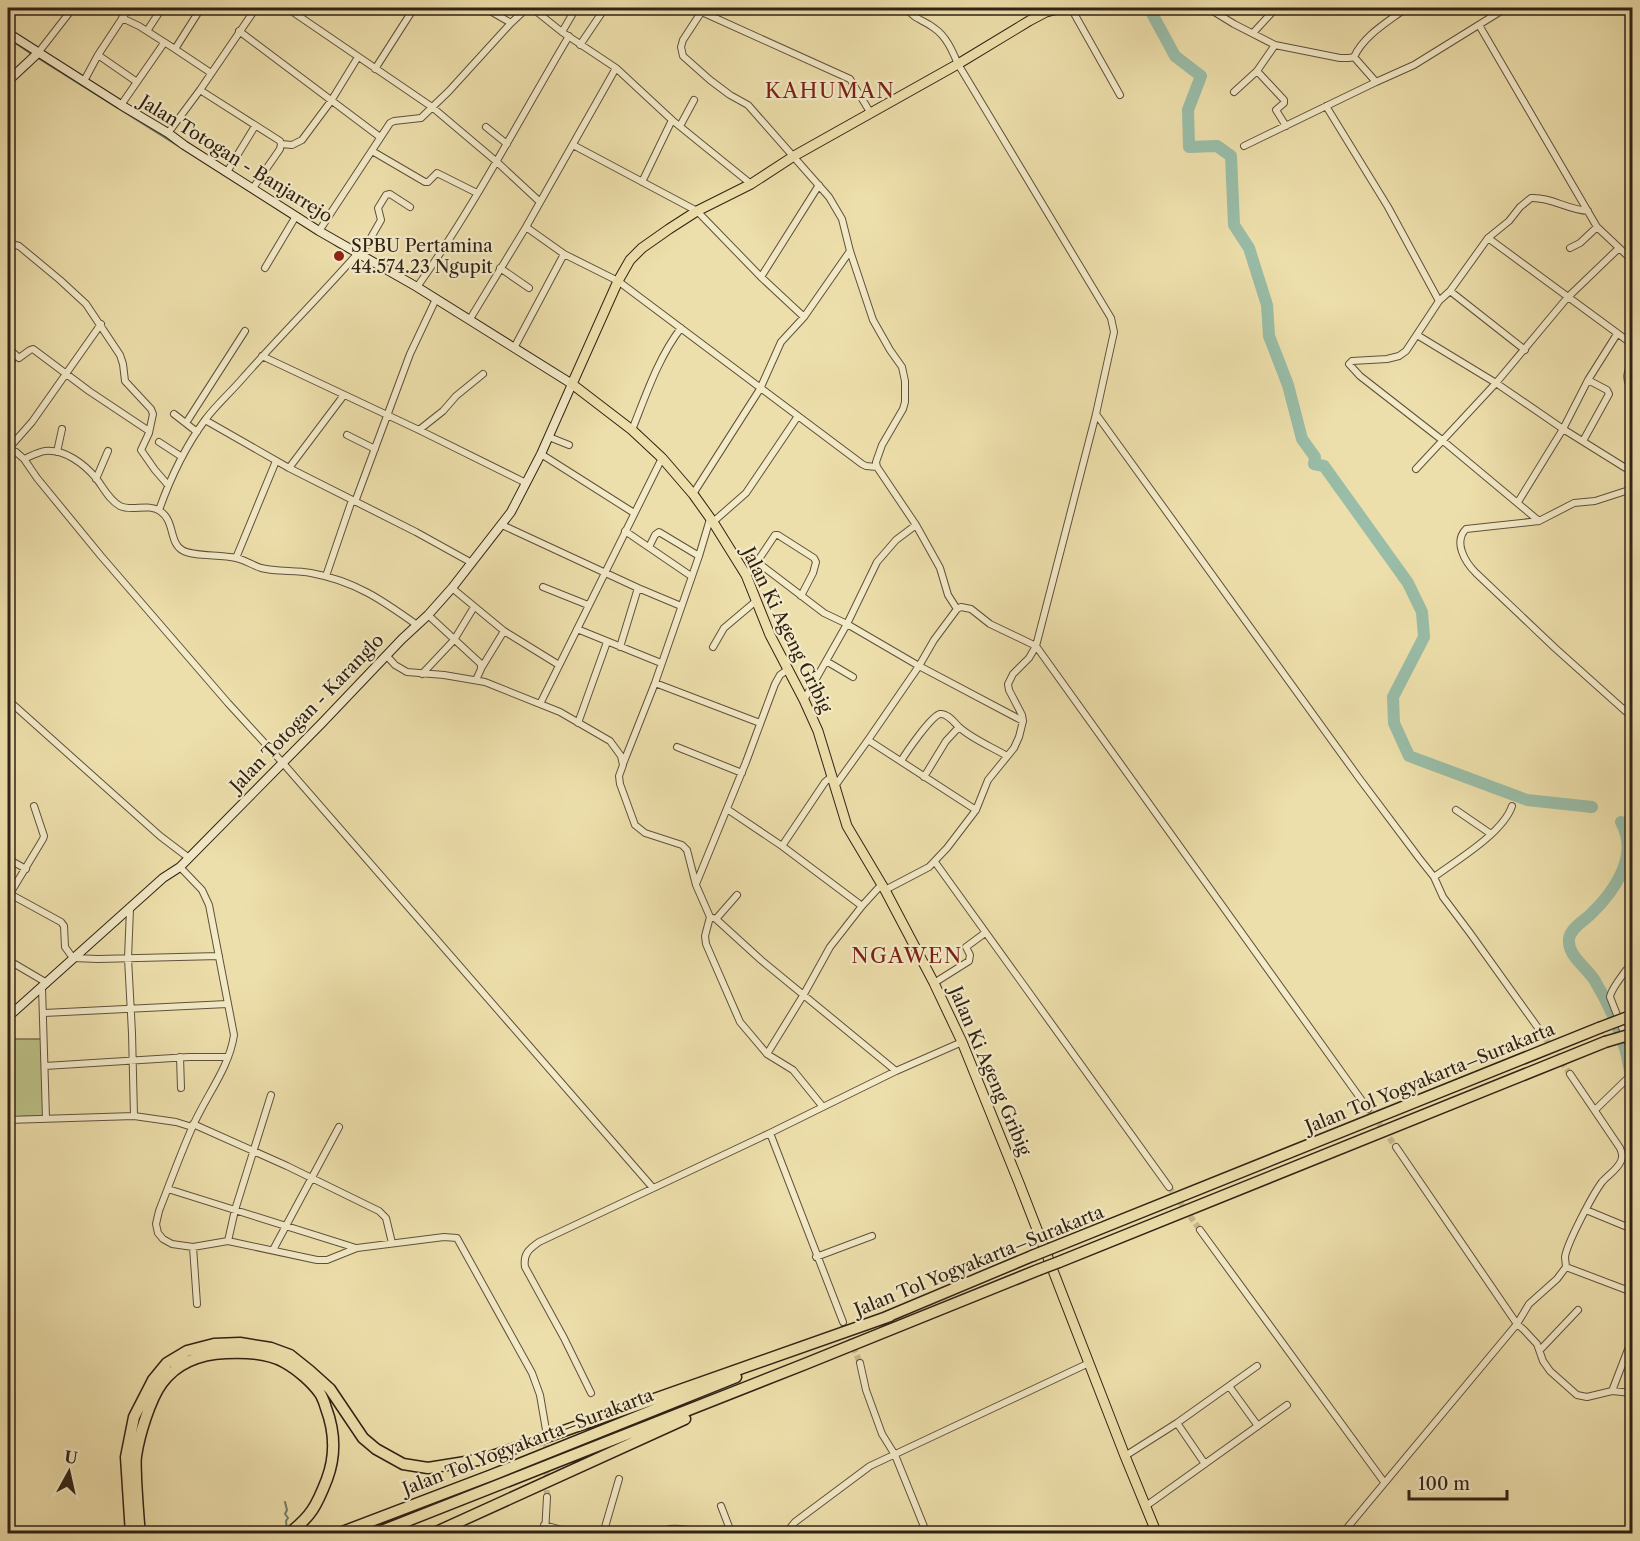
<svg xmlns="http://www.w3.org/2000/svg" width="1640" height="1541" viewBox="0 0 1640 1541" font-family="'Libre Caslon Text',serif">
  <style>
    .pitch { fill: #bcc186; stroke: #76724e; stroke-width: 1.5 }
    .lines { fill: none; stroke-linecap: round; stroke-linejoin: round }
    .stream { stroke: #6f7f6e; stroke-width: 2 }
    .river { stroke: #99bda8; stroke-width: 12 }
    .street-tunnel { stroke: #c7b98d; stroke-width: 6; stroke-dasharray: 6 3; stroke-linecap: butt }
    .street-casing { stroke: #5f513b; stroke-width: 8 }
    .secondary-casing { stroke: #302216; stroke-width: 10 }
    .primary-casing { stroke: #302216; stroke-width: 11 }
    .highway-casing { stroke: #302216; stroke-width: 13 }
    .street { stroke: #f3eac8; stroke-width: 6 }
    .secondary { stroke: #f3eac8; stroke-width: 8 }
    .primary { stroke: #eddfab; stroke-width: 9 }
    .highway { stroke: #eddfab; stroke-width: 10 }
    .highway-bridge-casing { stroke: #302216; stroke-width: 13; stroke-linecap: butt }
    .highway-bridge { stroke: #eddfab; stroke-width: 10 }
    .poi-dot { fill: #8f2418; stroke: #f3eac8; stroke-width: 2 }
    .labels { text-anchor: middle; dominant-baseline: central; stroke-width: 4.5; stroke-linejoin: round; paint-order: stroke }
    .street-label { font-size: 18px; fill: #302216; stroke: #f3eac8 }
    .poi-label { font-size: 18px; fill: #302216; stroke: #f3eac8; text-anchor: start }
    .quarter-label { font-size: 21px; letter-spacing: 1.5px; fill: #7a1f14; stroke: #f3eac8 }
  </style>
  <rect width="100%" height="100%" fill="#eddfab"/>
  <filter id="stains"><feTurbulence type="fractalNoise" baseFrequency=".00333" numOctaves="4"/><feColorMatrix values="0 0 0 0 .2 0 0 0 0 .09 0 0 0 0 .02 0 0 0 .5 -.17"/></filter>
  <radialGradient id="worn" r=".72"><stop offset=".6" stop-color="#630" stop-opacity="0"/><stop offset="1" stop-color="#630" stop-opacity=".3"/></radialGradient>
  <!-- pitch -->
  <path class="pitch" d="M 8,1039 L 44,1039 L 46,1116 L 8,1117 Z"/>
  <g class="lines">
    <!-- stream -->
    <path class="stream" d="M 8,38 L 33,55
      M 38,58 L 180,147
      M 335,245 L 349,253
      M 285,1502 L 287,1510 L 285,1514 L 288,1518 L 286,1521 L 287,1530"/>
    <!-- river -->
    <path class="river" d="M 1149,8 L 1175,56 L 1201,76 L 1188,110 L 1189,147 L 1217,146 L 1231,156 L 1234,225 L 1249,248 L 1267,305 L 1269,336 L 1288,385 L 1302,439 L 1315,457 L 1314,464 L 1324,466 L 1408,583 L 1422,612 L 1424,637 L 1393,697 L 1394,723 L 1409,756 L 1527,800 L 1592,807
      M 1621,822 C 1640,856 1614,892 1590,915 C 1583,921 1570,929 1569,939 C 1567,956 1587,967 1595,981 C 1607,1001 1618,1025 1625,1048 C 1628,1059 1629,1069 1632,1080"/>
    <!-- street-tunnel -->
    <path class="street-tunnel" d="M 1541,1032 L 1570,1074
      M 1368,1109 L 1396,1147
      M 1169,1187 L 1200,1230
      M 843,1322 L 860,1363
      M 546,1436 L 547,1497"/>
    <!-- street casing -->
    <g class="street-casing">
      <path id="street" d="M 287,8 L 432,107 L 497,162 L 540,202
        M 485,8 L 511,23
        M 532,8 L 562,32 L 616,68 L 672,120 L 751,184
        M 693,8 L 850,79 L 870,112
        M 1071,8 L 1120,95
        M 1208,8 L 1234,24 L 1275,45 L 1340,58 L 1349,58 L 1354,57 L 1376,82 L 1414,65 L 1506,8
        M 1297,8 L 1301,10 L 1303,8
        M 702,11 L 683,40 L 681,47 L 683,56 L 710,80 L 730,95 L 748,105 L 829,197 L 842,219 L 850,251 L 873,320 L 890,350 L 902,367 L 905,381 L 905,402 L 903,409 L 882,445 L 876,462 L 877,467 L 916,525 L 940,568 L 948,595 L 957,609 L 961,607 L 971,609 L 990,624 L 1036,646 L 1368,1109
        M 122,18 L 139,26 L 175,49 L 201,8
        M 1479,25 L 1597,227 L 1632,260
        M 147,31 L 162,8
        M 239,31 L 380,137
        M 562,32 L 576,8
        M 1253,33 L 1276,8
        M 580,45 L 605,8
        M 175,49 L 211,73
        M 38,53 L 73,8
        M 98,55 L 137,82
        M 1354,57 C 1364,35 1388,22 1406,8
        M 375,69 L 414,8
        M 1257,71 L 1284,100 L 1284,103 L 1276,110 L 1286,126
        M 84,81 L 98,55 L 129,8
        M 200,90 L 280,141 L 281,144 L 280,149 L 253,188
        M 1234,92 L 1257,71 L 1275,45
        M 121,105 L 164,43
        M 1326,106 L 1388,207 L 1439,301
        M 680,126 L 694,100
        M 486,127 L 507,144
        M 168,133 L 200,90 L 256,8
        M 281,144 L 292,145 L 302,140 L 331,101 L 358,57
        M 573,145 L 697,211 L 761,277 L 804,317
        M 1244,146 L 1376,82
        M 372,151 L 425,182 L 428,182 L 437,173 L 477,193
        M 227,172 L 255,126
        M 642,182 L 672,120
        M 526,227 L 564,254 L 618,281 L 862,464 L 866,466 L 877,467
        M 319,231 L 390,123 L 394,121 L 421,118 L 449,91 L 511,23 L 527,8
        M 1488,238 L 1632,344
        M 8,247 L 15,245 L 19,246 L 60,280 L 86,304 L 120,355 L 123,364 L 125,381 L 151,409 L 153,414 L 149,433 L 141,450 L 155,470 L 168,485
        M 1570,248 L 1580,243 L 1597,227
        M 361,255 L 381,220 L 378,208 L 386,195 L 390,194 L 410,207
        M 265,268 L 296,216
        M 500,268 L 529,288
        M 761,277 L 819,185
        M 417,287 C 474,207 519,120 569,36
        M 1450,291 L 1525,350
        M 470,319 L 526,227 L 616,68
        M 1417,335 L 1496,383 L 1563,429 L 1632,472
        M 8,348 L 19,358 L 30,350 L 33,349 L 89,391 L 149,431
        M 514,348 L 564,254
        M 262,356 L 419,430 L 526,483
        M 1632,360 C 1628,370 1624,380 1632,388
        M 8,382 L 13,353
        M 174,414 L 197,432
        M 1096,414 L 1359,778 L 1419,858 L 1434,877 L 1443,897 L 1470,933 L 1541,1032
        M 205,420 L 289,468 L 416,532 L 472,563
        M 186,423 L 245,331
        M 419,430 L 443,411 L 456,396 L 483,374
        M 632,430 C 646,395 658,358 681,328
        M 347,435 L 375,449
        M 549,437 L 569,445
        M 1583,441 L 1609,394 L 1607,390 L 1588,380
        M 159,442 L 182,457
        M 8,450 L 16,452 L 24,459 C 31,456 38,452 45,451 C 65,449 84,464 96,478 C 103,487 109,500 120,506 C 132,512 148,503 160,511 C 175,521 169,542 182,550 C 193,557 220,554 236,558 C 245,560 252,565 261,568 C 277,572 295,570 311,573 C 355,581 382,600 417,625
        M 13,451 L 9,448 L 32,422 L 101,324
        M 57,452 L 62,429
        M 541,454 L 634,513
        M 24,459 L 37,478 L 101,556 L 228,703 L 282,762 L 653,1188
        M 289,468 L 344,395
        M 1626,468 L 1632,460
        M 1416,469 L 1496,383 L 1567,298 L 1619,248
        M 96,479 L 108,451
        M 1632,489 L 1595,501 L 1574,503 L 1539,521 L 1466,529 C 1453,542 1465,562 1476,573 L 1555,648 L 1632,717
        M 693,494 L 760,389 L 781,342 L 804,317 L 850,251
        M 355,502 L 410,354 L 436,299
        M 1518,502 L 1563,429 L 1588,380 L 1617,334
        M 159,510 C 170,479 185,447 205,420 C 216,405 230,393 242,379 C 280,336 320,296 358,253
        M 1539,521 L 1442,440 L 1360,376 L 1349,364 L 1352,361 L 1387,359 L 1399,356 L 1406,351 L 1439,301 L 1450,291 L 1488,238 L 1509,221 L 1520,207 L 1531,198 C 1551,197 1568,210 1588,211
        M 713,522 L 746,493 L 798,416
        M 502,525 L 638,588 L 681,606
        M 625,531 L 691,576
        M 649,547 L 655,535 L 659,532 L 699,556
        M 236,558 L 276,461
        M 757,562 L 824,613 L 847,624 L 919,666 L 1023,721
        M 746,575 L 757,562 L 775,535 L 778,535 L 814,558 L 816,562 L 813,573 L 801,596
        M 326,576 L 352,500
        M 543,587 L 588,605
        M 452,588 L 504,631 L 559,665
        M 428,615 L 481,664 L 481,669 L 476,680
        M 577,629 L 661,663
        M 620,647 L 638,588
        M 713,647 L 724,628 L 756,601
        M 386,655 L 395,665 L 407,672 L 444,675 L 485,682 L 560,712 L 610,741 L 621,756 L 623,765 L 619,776 L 620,784 L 635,825 L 645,833 L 682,845 L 687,850 L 696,885 L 710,917 L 705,936 L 706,944 L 740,1022 L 767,1054 L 793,1070 L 823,1107
        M 826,661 L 853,677
        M 482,667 L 504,631
        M 422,674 L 454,640 L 474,607
        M 655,683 L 760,723
        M 8,700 L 160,836 L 189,858
        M 804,700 L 847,624 L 877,562 L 896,540 L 916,525
        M 540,704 L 662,458
        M 578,723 L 607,642
        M 868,740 L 976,810
        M 677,747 L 742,773
        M 901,761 C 906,753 931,716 940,714 C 947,713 954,722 959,727 C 972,739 992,747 1007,756
        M 623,764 L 655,683 L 699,556 L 710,519
        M 924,777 L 946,741 L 959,727
        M 835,786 L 868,740 L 919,666 L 934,640 L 957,609
        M 727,809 L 782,846 L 862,906
        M 1456,810 L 1491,834
        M 782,846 L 825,782 L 831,777
        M 1631,857 L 1632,858
        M 8,859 L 26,869
        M 935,862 L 1169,1187
        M 180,867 L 202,890 L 209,905 L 234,1035 C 229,1069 205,1097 192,1128 C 180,1155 170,1183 159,1211 L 156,1224 L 158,1233 L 163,1239 L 172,1244 L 193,1247 L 228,1241 L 317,1260 L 327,1260 L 357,1248 L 444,1237 L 457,1238 L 532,1373 L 540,1395 L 546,1430
        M 1434,877 C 1457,860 1503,833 1512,806
        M 696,884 L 746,762 L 775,684 L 780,675 L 787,670
        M 885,890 L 929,867 L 947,848 L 976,810 L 988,780 L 1014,748 L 1019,737 L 1023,721 L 1022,715 L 1009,690 L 1008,684 L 1013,674 L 1029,658 L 1036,646 L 1096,414 L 1114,332 L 1111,318 L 958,64 C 952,50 946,36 934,28 C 924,20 913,19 907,8
        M 8,893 L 61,922 L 64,926 L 65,947 L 73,958 L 98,959 L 219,956
        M 8,897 L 43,839 L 44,836 L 34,806
        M 130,909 L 128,958 L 132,1033 L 134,1116
        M 710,917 L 716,919 L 761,960 L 896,1071
        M 716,919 L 737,895
        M 8,960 L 47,983
        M 1632,962 C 1627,970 1611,988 1610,997 L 1632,1053
        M 934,983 L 969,961 L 970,955 L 966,947 L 985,933
        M 42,987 L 46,1118
        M 44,1013 L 227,1004
        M 767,1054 L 804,994 L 830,947 L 862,906 L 882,884
        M 180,1057 L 181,1088
        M 45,1066 L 189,1057 L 227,1057
        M 1595,1110 L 1632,1074
        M 8,1120 L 134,1116 L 176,1122 L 192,1127
        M 193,1124 L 287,1166 L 379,1211 L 386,1218 L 392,1243
        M 1396,1147 L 1517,1324 L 1529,1304 L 1557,1279 L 1566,1267 C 1566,1266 1565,1258 1565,1257 C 1567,1243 1593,1194 1602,1182 C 1608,1175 1617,1170 1621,1161 C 1623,1156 1622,1153 1620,1148 L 1570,1074
        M 168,1189 L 356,1248
        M 1586,1210 L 1632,1229
        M 1200,1230 L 1384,1482
        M 228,1241 L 235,1210 L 271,1095
        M 193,1247 L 197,1304
        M 273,1250 L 339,1127
        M 816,1257 L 872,1236
        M 1566,1267 L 1632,1292
        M 843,1322 L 770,1133 L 896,1071 L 962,1042
        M 1540,1350 L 1578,1310
        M 860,1363 L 866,1390 L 882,1434 L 895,1455 L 927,1534
        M 1229,1386 L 1258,1426
        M 1612,1391 L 1632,1339
        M 591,1393 L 564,1338 L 525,1267 C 523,1254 529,1249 539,1242 L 770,1133
        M 1177,1423 L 1205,1464
        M 1125,1456 L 1177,1423 L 1257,1366
        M 721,1506 L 731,1532 L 747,1534
        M 1146,1506 L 1287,1405
        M 544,1525 L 576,1534
        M 545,1534 L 547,1497
        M 603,1534 L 619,1479
        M 665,1534 L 669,1529 C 676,1528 682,1529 690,1530 C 704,1531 717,1529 731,1532
        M 785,1534 L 795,1522 L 870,1466 L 1089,1363
        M 1342,1534 L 1517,1324 L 1524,1330 L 1537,1344 L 1543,1361 L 1550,1371 L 1577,1395 L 1587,1397 L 1612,1391 L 1632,1393"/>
    </g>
    <!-- secondary casing -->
    <g class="secondary-casing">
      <path id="secondary" d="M 8,33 L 121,105 L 168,133 L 184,145 L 319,231 L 417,287 L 572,384 L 541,454 L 511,512 L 452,588 L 428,615 L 402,639 L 322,723 L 180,867 L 163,878 L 8,1017
        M 8,81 L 38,53"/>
    </g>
    <!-- primary casing -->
    <g class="primary-casing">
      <path id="primary" d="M 1062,8 L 1046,12 L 1029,21 L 958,64 L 794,156 L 751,184 L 697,211 L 669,229 L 642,248 L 630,260 L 618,281 L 572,384 L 632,430 L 662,458 L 693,494 L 713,522 L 746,575 L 770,635 L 804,700 L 818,731 L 847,826 L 885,890 L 934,983 L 962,1042 L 1019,1183 L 1125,1456 L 1157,1534"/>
    </g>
    <!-- highway casing -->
    <g class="highway-casing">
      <path id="highway" d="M 1052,1248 L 1599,1028
        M 1059,1262 L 1605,1042
        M 884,1318 L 1032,1256
        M 131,1534 L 126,1457 L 134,1417 L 153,1380 L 167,1363 L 187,1351 L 214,1344 L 240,1343 L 271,1348 L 290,1355 L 310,1371 L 330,1389 L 363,1438 L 376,1449 L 403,1464 L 428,1468 L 484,1459 L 890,1316
        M 140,1534 C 138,1515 137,1497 136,1479 C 136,1471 135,1463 136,1456 C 139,1436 150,1399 162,1383 C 177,1363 201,1354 226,1353 C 244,1352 267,1353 284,1362 C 297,1369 313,1383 321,1395 C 323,1399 325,1404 326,1408 C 335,1432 336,1455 327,1479 C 317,1505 311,1517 288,1534
        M 337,1534 L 492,1475 L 736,1377
        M 374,1534 L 805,1364 L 1038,1270
        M 432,1534 L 685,1419"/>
    </g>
    <!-- street -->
    <use href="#street" class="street"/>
    <!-- secondary -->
    <use href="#secondary" class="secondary"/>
    <!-- primary -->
    <use href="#primary" class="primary"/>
    <!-- highway -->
    <use href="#highway" class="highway"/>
    <!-- highway-bridge casing -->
    <g class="highway-bridge-casing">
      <path id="highway-bridge" d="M 1599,1028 L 1628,1017
        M 1605,1042 L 1632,1034
        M 1032,1256 L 1052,1248
        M 1038,1270 L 1059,1262"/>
    </g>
    <!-- highway-bridge -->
    <use href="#highway-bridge" class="highway-bridge"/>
  </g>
  <!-- markers -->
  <circle class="poi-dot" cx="339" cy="256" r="6"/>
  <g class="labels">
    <!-- street labels -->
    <g class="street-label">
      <text transform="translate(236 159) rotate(32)">Jalan Totogan - Banjarrejo</text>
      <text transform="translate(787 630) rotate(64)">Jalan Ki Ageng Gribig</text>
      <text transform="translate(307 713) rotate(-46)">Jalan Totogan - Karanglo</text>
      <text transform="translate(990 1071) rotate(67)">Jalan Ki Ageng Gribig</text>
      <text transform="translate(1430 1078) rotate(-22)">Jalan Tol Yogyakarta–Surakarta</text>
      <text transform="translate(979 1261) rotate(-22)">Jalan Tol Yogyakarta–Surakarta</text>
      <text transform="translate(528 1442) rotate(-21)">Jalan Tol Yogyakarta–Surakarta</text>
    </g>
    <!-- poi labels -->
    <g class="poi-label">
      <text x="351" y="246">SPBU Pertamina<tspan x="351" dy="21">44.574.23 Ngupit</tspan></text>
    </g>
    <!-- quarter labels -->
    <g class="quarter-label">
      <text x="830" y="90">KAHUMAN</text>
      <text x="907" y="955">NGAWEN</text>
    </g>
  </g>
  <!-- margin -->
  <rect width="1640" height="1541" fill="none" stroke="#eddfab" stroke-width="30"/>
  <rect x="9" y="9" width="1622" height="1523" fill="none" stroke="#302216" stroke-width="3"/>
  <rect x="15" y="15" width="1610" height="1511" fill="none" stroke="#302216" stroke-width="1.5"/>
  <!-- north arrow -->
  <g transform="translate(69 1472) rotate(8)" stroke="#f3eac8" stroke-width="4.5" paint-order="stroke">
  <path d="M0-4.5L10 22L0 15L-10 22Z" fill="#302216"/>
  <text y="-9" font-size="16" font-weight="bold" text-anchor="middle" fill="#302216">U</text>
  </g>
  <!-- scale -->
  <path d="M1409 1490v9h98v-9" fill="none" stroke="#302216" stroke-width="3"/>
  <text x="1418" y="1490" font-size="18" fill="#302216" stroke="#f3eac8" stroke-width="4.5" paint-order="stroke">100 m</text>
  <rect width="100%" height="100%" filter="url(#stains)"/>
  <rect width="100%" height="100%" fill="url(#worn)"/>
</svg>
